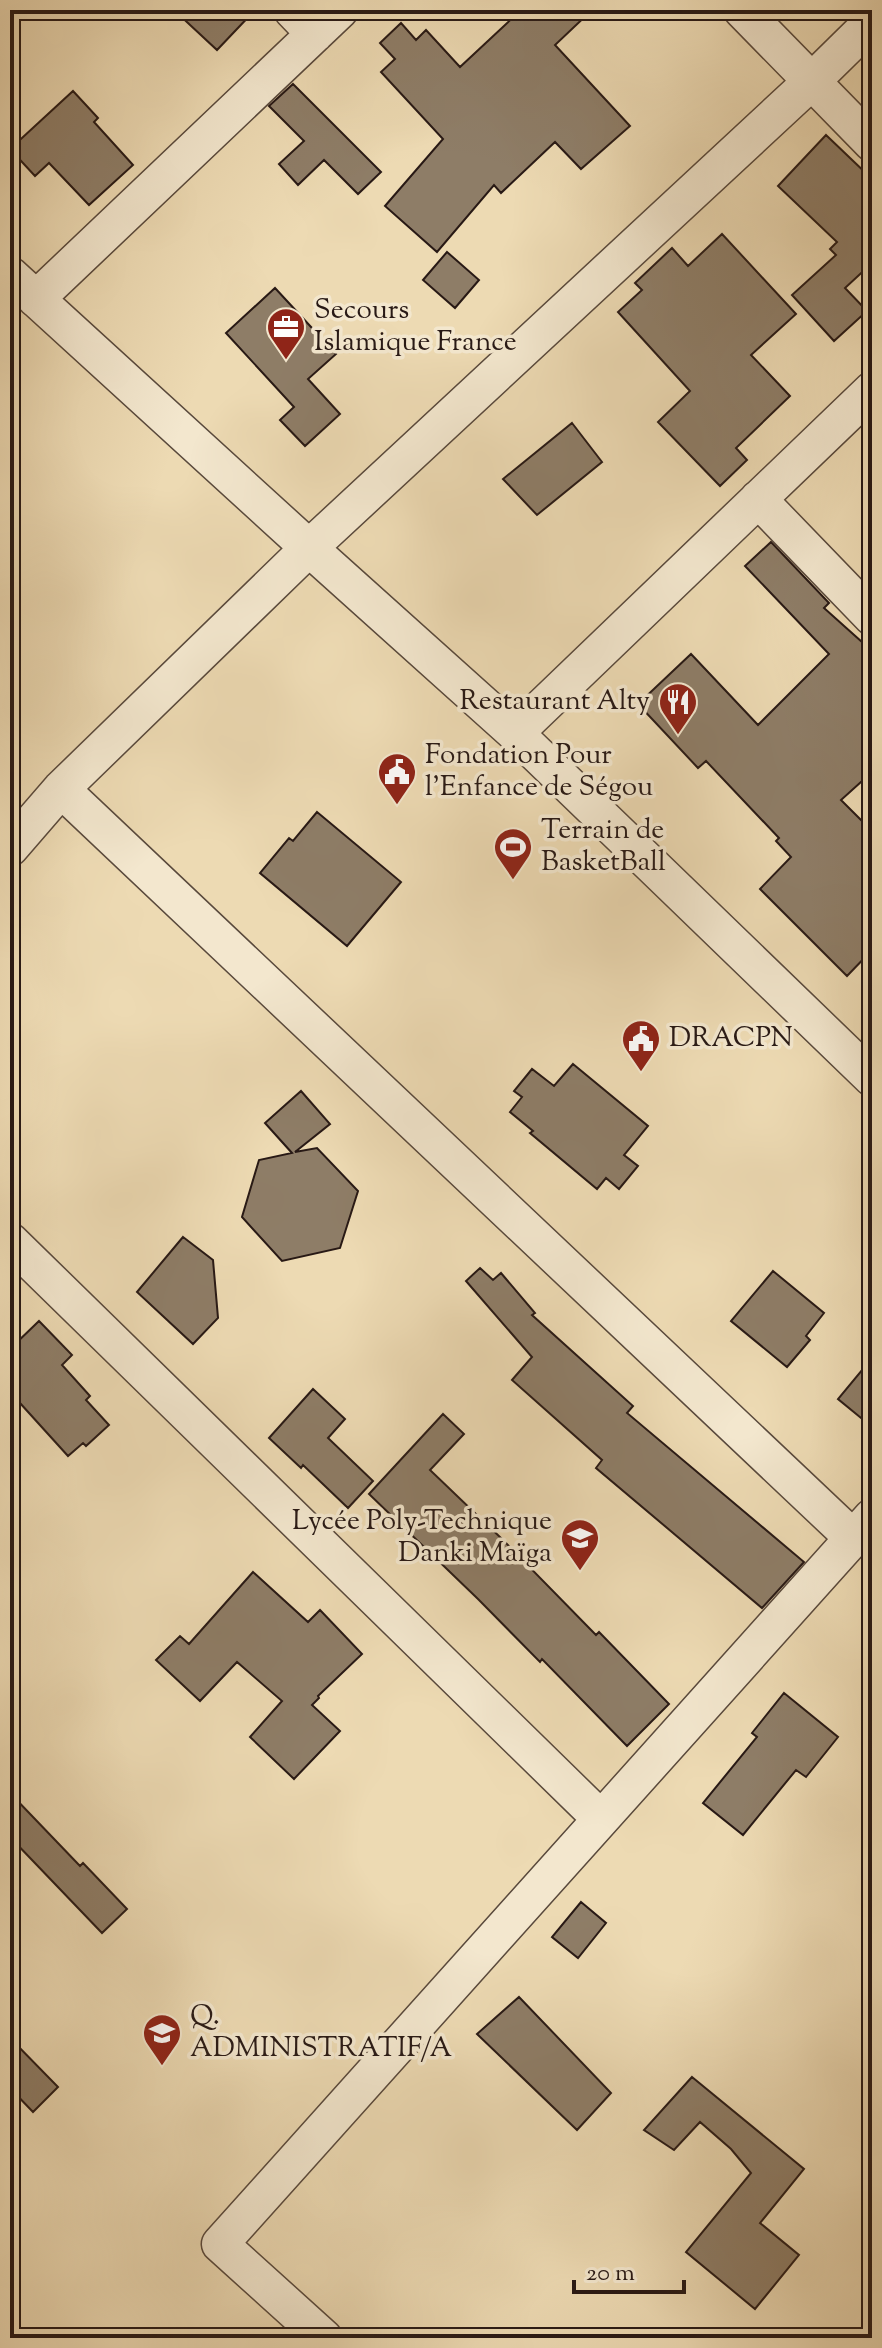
<svg xmlns="http://www.w3.org/2000/svg" width="882" height="2348" viewBox="0 0 882 2348" font-family="'Sorts Mill Goudy',serif">
  <style>
    .building { fill: #8e7d67; stroke: #281915; stroke-width: 2 }
    .lines { fill: none; stroke-linecap: round; stroke-linejoin: round }
    .street-casing { stroke: #59493c; stroke-width: 39 }
    .street { stroke: #f3e7ce; stroke-width: 36 }
    .labels { text-anchor: middle; dominant-baseline: central; stroke-width: 7; stroke-linejoin: round; paint-order: stroke }
    .poi-label { font-size: 28px; fill: #281915; stroke: #f3e7ce; text-anchor: start }
  </style>
  <rect width="100%" height="100%" fill="#eddab3"/>
  <filter id="stains"><feTurbulence type="fractalNoise" baseFrequency=".0025" numOctaves="4"/><feColorMatrix values="0 0 0 0 .2 0 0 0 0 .09 0 0 0 0 .02 0 0 0 .5 -.17"/></filter>
  <radialGradient id="worn" r=".72"><stop offset=".6" stop-color="#630" stop-opacity="0"/><stop offset="1" stop-color="#630" stop-opacity=".3"/></radialGradient>
  <!-- building -->
  <path class="building" d="M 174,10 L 255,10 L 217,50 Z
    M 521,10 L 592,10 L 555,45 L 630,126 L 581,169 L 555,142 L 501,193 L 494,185 L 437,252 L 385,206 L 443,139 L 381,72 L 395,59 L 380,43 L 401,23 L 416,40 L 426,30 L 460,67 Z
    M 293,84 L 381,172 L 358,194 L 324,160 L 298,185 L 279,164 L 304,141 L 269,106 Z
    M 73,91 L 98,118 L 94,122 L 133,165 L 89,205 L 49,163 L 35,176 L 10,149 Z
    M 826,135 L 872,179 L 872,263 L 845,288 L 867,311 L 834,341 L 792,295 L 836,255 L 830,249 L 837,242 L 778,186 Z
    M 722,234 L 796,314 L 751,355 L 790,396 L 736,448 L 747,460 L 720,486 L 658,422 L 690,391 L 618,312 L 642,290 L 635,283 L 672,248 L 688,266 Z
    M 447,252 L 479,280 L 455,308 L 423,280 Z
    M 275,288 L 336,354 L 308,379 L 340,414 L 305,446 L 280,420 L 294,407 L 226,333 Z
    M 572,423 L 602,462 L 537,515 L 503,479 Z
    M 771,542 L 829,603 L 824,608 L 872,651 L 872,772 L 841,800 L 872,831 L 872,950 L 847,976 L 760,889 L 791,857 L 776,841 L 779,838 L 706,761 L 698,768 L 638,704 L 691,654 L 758,725 L 829,654 L 745,566 Z
    M 317,812 L 401,882 L 347,946 L 260,873 L 289,838 L 293,841 Z
    M 573,1064 L 648,1126 L 624,1155 L 638,1166 L 619,1189 L 606,1178 L 597,1189 L 530,1133 L 533,1131 L 510,1112 L 522,1097 L 514,1091 L 532,1069 L 554,1086 Z
    M 301,1091 L 330,1124 L 295,1152 L 317,1148 L 358,1191 L 340,1248 L 282,1261 L 242,1217 L 259,1160 L 292,1153 L 265,1123 Z
    M 183,1237 L 213,1260 L 218,1318 L 193,1344 L 137,1292 Z
    M 480,1268 L 493,1280 L 501,1273 L 535,1313 L 532,1315 L 633,1406 L 627,1413 L 804,1562 L 762,1608 L 596,1468 L 602,1460 L 512,1380 L 532,1357 L 466,1281 Z
    M 773,1271 L 824,1313 L 806,1336 L 810,1340 L 787,1367 L 731,1321 Z
    M 39,1321 L 72,1355 L 62,1365 L 90,1396 L 86,1400 L 109,1425 L 86,1446 L 83,1443 L 68,1456 L 10,1392 L 10,1349 Z
    M 872,1358 L 872,1427 L 838,1399 Z
    M 313,1389 L 345,1419 L 328,1438 L 373,1481 L 348,1508 L 303,1465 L 301,1468 L 269,1438 Z
    M 443,1414 L 464,1434 L 430,1470 L 502,1539 L 596,1635 L 599,1632 L 669,1704 L 627,1746 L 542,1659 L 540,1662 L 478,1599 L 369,1494 Z
    M 253,1572 L 308,1622 L 320,1610 L 362,1654 L 318,1696 L 319,1698 L 312,1705 L 340,1731 L 294,1779 L 250,1737 L 282,1701 L 237,1662 L 200,1701 L 156,1660 L 180,1636 L 189,1644 Z
    M 784,1693 L 838,1737 L 806,1777 L 796,1770 L 743,1835 L 703,1803 L 757,1737 L 752,1733 Z
    M 10,1793 L 80,1866 L 83,1863 L 127,1909 L 102,1933 L 10,1837 Z
    M 581,1902 L 606,1923 L 578,1958 L 552,1937 Z
    M 519,1997 L 611,2093 L 577,2130 L 477,2034 Z
    M 10,2038 L 58,2087 L 33,2112 L 10,2088 Z
    M 692,2077 L 804,2169 L 760,2223 L 799,2255 L 755,2309 L 686,2252 L 751,2173 L 731,2149 L 700,2122 L 674,2150 L 644,2130 Z"/>
  <g class="lines">
    <!-- street casing -->
    <g class="street-casing">
      <path id="street" d="M 292,10 L 315,34
        M 742,10 L 872,143
        M 10,275 L 309,548 L 515,733 L 872,1078
        M 36,299 L 340,10
        M 758,499 L 872,617
        M 515,733 L 872,390
        M 61,789 L 853,1538
        M 10,848 L 61,789 L 309,548 L 812,81 L 872,22
        M 10,1241 L 601,1819
        M 324,2338 L 220,2244 L 872,1517"/>
    </g>
    <!-- street -->
    <use href="#street" class="street"/>
  </g>
  <!-- icons -->
  <defs>
    <g id="office-pin" transform="scale(2)"><path d="M0 17L-7.5 6A9.5 9.5 0 1 1 7.5 6Z" fill="#8f2418" stroke="#f3e7ce"/><path d="M-6-3h4V-5.5h4V-3h4V5H-6ZM-1-4.5V-3h2v-1.5ZM-6 0V1H6V0Z" fill="#fff"/></g>
    <g id="restaurant-pin" transform="scale(2)"><path d="M0 17L-7.5 6A9.5 9.5 0 1 1 7.5 6Z" fill="#8f2418" stroke="#f3e7ce"/><path d="M-5-6h1v4h1v-4h1v4h1v-4h1v5L-1.5 .5V6h-2V.5L-5-1ZM5-6V6H3V1.5H1.5Q1.5-4 5-6Z" fill="#fff"/></g>
    <g id="civic-pin" transform="scale(2)"><path d="M0 17L-7.5 6A9.5 9.5 0 1 1 7.5 6Z" fill="#8f2418" stroke="#f3e7ce"/><path d="M-.6-6.5H3V-4.5H.6V-3L4-1V1h2V6H-6V1h2V-1L-.6-3ZM-1.2 2.5V6h2.4V2.5Z" fill="#fff"/></g>
    <g id="stadium-pin" transform="scale(2)"><path d="M0 17L-7.5 6A9.5 9.5 0 1 1 7.5 6Z" fill="#8f2418" stroke="#f3e7ce"/><path d="M0-5a6.5 5 0 1 0 0 10a6.5 5 0 1 0 0-10ZM-3.5-1.8h7v3.6h-7Z" fill="#fff"/></g>
    <g id="school-pin" transform="scale(2)"><path d="M0 17L-7.5 6A9.5 9.5 0 1 1 7.5 6Z" fill="#8f2418" stroke="#f3e7ce"/><path d="M0-5L7-2L0 1L-7-2ZM-4 1L0 2.5L4 1V4Q0 6-4 4Z" fill="#fff"/></g>
  </defs>
  <g fill-rule="evenodd">
    <use href="#office-pin" x="286" y="327"/>
    <use href="#restaurant-pin" x="678" y="702"/>
    <use href="#civic-pin" x="397" y="772"/>
    <use href="#stadium-pin" x="513" y="847"/>
    <use href="#civic-pin" x="641" y="1039"/>
    <use href="#school-pin" x="580" y="1538"/>
    <use href="#school-pin" x="162" y="2033"/>
  </g>
  <g class="labels">
    <!-- poi labels -->
    <g class="poi-label">
      <text x="314" y="311">Secours<tspan x="314" dy="32">Islamique France</tspan></text>
      <text x="650" y="702" text-anchor="end">Restaurant Alty</text>
      <text x="425" y="756">Fondation Pour<tspan x="425" dy="32">l'Enfance de Ségou</tspan></text>
      <text x="541" y="831">Terrain de<tspan x="541" dy="32">BasketBall</tspan></text>
      <text x="669" y="1039">DRACPN</text>
      <text x="552" y="1522" text-anchor="end">Lycée Poly-Technique<tspan x="552" dy="32">Danki Maïga</tspan></text>
      <text x="190" y="2017">Q.<tspan x="190" dy="32">ADMINISTRATIF/A</tspan></text>
    </g>
  </g>
  <!-- margin -->
  <rect width="882" height="2348" fill="none" stroke="#eddab3" stroke-width="40"/>
  <rect x="12" y="12" width="858" height="2324" fill="none" stroke="#281915" stroke-width="4"/>
  <rect x="20" y="20" width="842" height="2308" fill="none" stroke="#281915" stroke-width="2"/>
  <!-- scale -->
  <path d="M574 2280v12h110v-12" fill="none" stroke="#281915" stroke-width="4"/>
  <text x="586" y="2280" font-size="24" fill="#281915" stroke="#f3e7ce" stroke-width="6" paint-order="stroke">20 m</text>
  <rect width="100%" height="100%" filter="url(#stains)"/>
  <rect width="100%" height="100%" fill="url(#worn)"/>
</svg>
